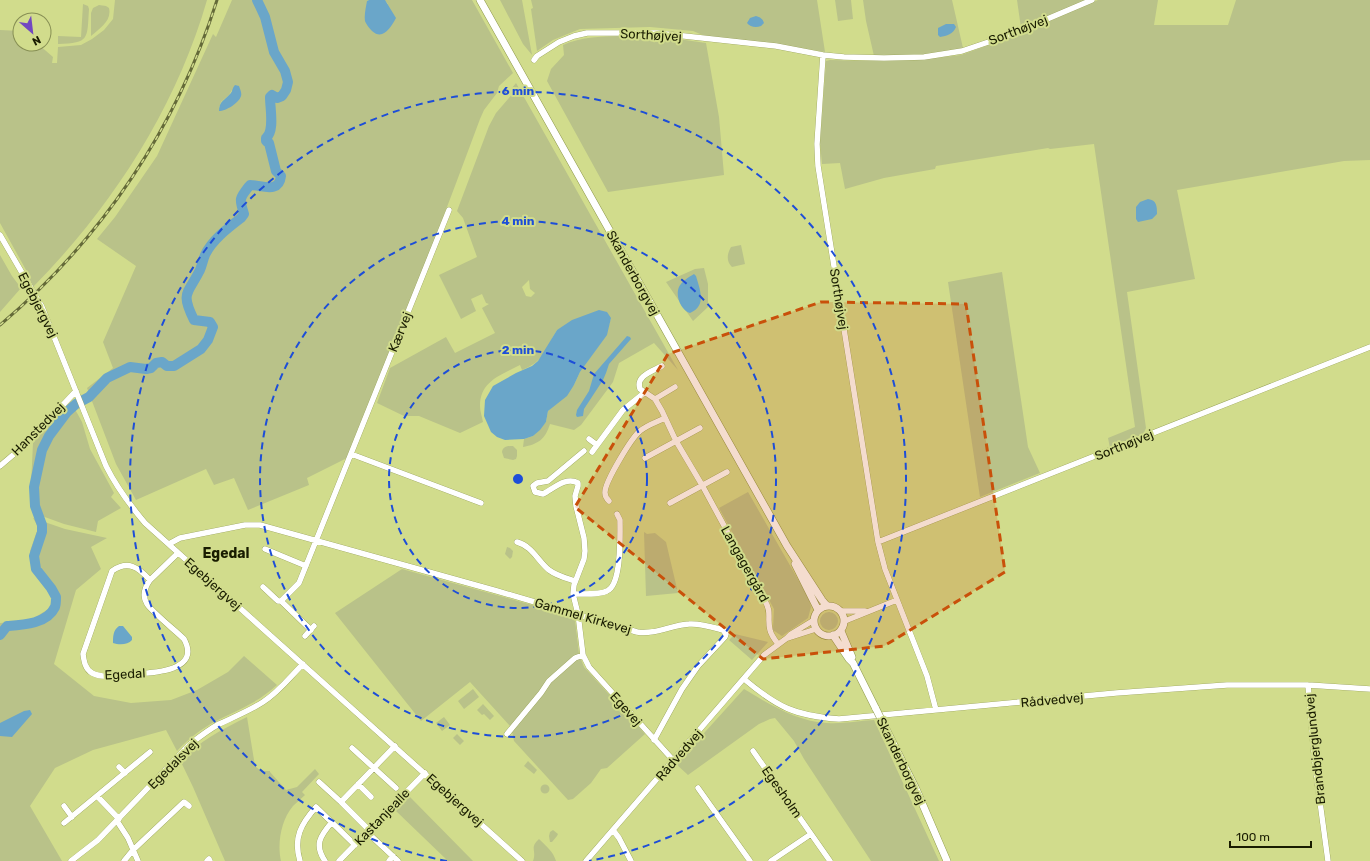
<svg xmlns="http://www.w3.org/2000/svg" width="1370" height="861" viewBox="0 0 1370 861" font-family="Rubik,sans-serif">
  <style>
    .green { fill: #b9c289; fill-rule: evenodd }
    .water { fill: #6aa6c9 }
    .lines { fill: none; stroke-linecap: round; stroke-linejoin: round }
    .river { stroke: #6aa6c9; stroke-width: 10 }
    .minor-casing { stroke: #8c9648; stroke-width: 6 }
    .major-casing { stroke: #8c9648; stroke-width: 8 }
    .minor { stroke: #fff; stroke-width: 5.5 }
    .major { stroke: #fff; stroke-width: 7 }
    .rail-casing { stroke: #646a39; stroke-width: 3 }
    .rail { stroke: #d1dc8c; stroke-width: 1.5; stroke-dasharray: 4.5; stroke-linecap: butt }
    .major-bridge-casing { stroke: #8c9648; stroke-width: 8; stroke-linecap: butt }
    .major-bridge { stroke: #fff; stroke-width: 7 }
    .marked { fill: #c9500a; fill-opacity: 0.2; stroke: #c9500a; stroke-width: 3; stroke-dasharray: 8 5; stroke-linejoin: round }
    .ring { fill: none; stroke: #1d4ed8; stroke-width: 2; stroke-dasharray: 7 5 }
    .labels { text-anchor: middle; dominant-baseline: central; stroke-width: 4; stroke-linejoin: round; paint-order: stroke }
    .street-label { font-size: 13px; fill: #191c00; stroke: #d1dc8c }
    .neighbourhood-label { font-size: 14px; font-weight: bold; fill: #191c00; stroke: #d1dc8c }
    .centre { fill: #1d4ed8; stroke: #d1dc8c; stroke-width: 2 }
    .ring-label { font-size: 12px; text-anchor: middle; font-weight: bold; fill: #1d4ed8; stroke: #d1dc8c; stroke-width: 4; stroke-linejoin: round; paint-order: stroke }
  </style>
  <rect width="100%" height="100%" fill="#d1dc8c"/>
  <!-- green -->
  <path class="green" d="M 115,0 L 207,0 C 176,108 112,207 33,287 L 26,270 L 0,223 L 0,30 L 20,31 L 20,44 L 38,44 L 53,57 L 52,63 L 57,63 L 58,47 L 81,45 L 92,39 L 104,30 L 113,19 Z
    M 232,0 L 369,0 L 367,1 L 388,4 L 384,0 L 472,0 L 513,73 L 499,86 L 497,93 L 484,110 L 480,119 C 438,233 394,346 347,458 L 307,478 L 309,485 L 248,510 L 234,478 L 214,485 L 206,469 L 136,500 L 116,464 L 87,388 L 113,368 L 103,342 L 136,266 L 97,239 L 115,217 L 157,156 L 213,34 L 216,37 ZM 232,90 L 234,104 L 225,109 L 219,108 L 221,102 L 229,95 Z
    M 500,0 L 522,0 L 532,55 L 523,44 Z
    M 531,0 L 817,0 L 825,52 L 777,44 L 705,36 L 693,31 L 650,27 L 580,29 L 553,40 L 537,51 L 531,9 L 533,8 Z
    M 835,0 L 851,0 L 853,19 L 838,21 Z
    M 863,0 L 952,0 L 963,48 L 925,54 L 874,56 L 866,21 Z
    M 1017,0 L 1085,0 L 1021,28 Z
    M 1098,0 L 1158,0 L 1154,25 L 1228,25 L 1236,0 L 1370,0 L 1370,160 L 1344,161 L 1177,190 L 1195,279 L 1127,292 L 1146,428 L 1143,435 L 1110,448 L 1108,438 L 1135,427 L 1094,144 L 1050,149 L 1048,148 L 936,166 L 935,169 L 884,178 L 845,189 L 840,163 L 822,164 L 820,143 L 826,61 L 830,60 L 872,61 L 918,60 L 961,55 L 1022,33 Z
    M 83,4 L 88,6 L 89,9 C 87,39 90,43 58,44 L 58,36 L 81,37 Z
    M 99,5 L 106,6 L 109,8 C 112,21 100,28 91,36 L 91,13 L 93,8 Z
    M 657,36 L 706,43 L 719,117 L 724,175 L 608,192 L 547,81 L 551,69 L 564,55 L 563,45 C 589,33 628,37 657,36 Z
    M 516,83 L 678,370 L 654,343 L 619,363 L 613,382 L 581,425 L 574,430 L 550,424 C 545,440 538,444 523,447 L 524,439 L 533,436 L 546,422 L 548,411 L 574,385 L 580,372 L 606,335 L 611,318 L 557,330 C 545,349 545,361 522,370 L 520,365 C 501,375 480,381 480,406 C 480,411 482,417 483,422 L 460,433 L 419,416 L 404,416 L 377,403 L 390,368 L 446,337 L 455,353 L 495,333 L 482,308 L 489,304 L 486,303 L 482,294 L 471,299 L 476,311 L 461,319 L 439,275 L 477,257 L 463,218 L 457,211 L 489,126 L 496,113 L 514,92 L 512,88 ZM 529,280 L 530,289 L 535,293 L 531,297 L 526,296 L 522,287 Z
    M 741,245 L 745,264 L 732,267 C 726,261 727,254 731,247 Z
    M 0,255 L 12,276 L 21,288 L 0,312 Z
    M 704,268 L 708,284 L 708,307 L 693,321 L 666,282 L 695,269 Z
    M 1002,272 L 1028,447 L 1040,473 L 980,497 L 948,282 Z
    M 71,402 L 82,422 L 90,449 L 114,493 L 111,497 L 121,508 L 98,521 L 96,532 L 64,524 L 42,516 L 30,506 L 33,443 L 53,420 Z
    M 513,446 L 517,450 L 517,456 L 516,459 L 513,460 L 504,458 L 502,452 C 503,446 508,446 513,446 Z
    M 748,492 L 808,597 L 811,607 L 808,618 L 782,636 L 773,630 L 774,609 L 719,508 Z
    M 33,518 L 65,529 L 107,538 L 91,547 L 101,569 L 76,590 L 54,664 L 94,696 L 131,703 L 171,700 L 197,690 L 228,672 L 244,656 L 277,685 C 269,692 261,698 252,703 C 240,710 227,715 216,721 C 201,729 188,739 177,751 L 166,730 L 93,750 L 55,768 L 30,806 L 62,861 L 0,861 L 0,623 L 23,621 L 34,618 L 50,608 L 53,603 L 52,597 L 35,575 L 30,551 L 37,531 L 37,525 Z
    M 644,532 L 647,534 L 655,533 L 666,542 L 678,593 L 646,596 Z
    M 507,547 L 510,548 L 513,551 L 512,557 L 510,559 L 505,554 Z
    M 402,569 L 572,616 L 575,620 L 579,654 L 584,667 L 645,734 L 607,768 L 601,769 L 591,783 L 573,799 L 568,800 L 514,741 L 511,727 L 470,682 L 421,721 L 335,613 Z
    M820 621a9 9 0 1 1 18 0a9 9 0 1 1-18 0Z
    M 735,634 L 768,642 L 752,660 L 729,640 Z
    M 473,689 L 479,697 L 464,709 L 458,701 Z
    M 744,689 C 767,703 798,722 827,723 C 842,724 858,721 874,720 L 939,861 L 871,861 L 804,759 L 794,741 L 775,718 L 770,719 L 759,724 L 688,775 L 676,764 Z
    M 483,704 L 494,716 L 490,720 L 484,714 L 482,715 L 477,710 Z
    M 247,717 L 255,766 L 261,771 L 270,771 L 270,772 L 286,790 L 297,787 L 315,769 L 319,774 L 302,792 L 305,795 C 301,799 297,802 293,806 C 281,820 277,844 281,861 L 225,861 L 193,787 L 181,762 C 198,741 223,729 247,717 Z
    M 444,717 L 450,725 L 442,731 L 436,723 Z
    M 457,734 L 464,741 L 460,745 L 453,738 Z
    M 528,761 L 537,770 L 534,774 L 524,766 Z
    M540.5 789a4.5 4.5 0 1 1 9 0a4.5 4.5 0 1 1-9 0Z
    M 409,796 L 473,861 L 448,861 L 396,811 Z
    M 553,830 L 558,834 L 557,836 L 552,842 L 550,842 L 549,836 L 550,832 Z
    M 539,839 C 546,846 553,851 556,861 L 533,861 C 537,850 529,848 539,839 Z"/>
  <!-- water -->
  <path class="water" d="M 369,0 L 385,0 L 396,18 C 391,27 383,41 372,31 C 370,29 366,24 365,21 C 364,15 366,7 367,1 Z
    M 756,16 C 760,17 763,19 764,23 L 761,26 C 756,28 750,27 747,23 L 750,18 Z
    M 946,24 L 954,24 L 956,27 C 953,34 947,36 940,37 L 938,35 L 938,28 Z
    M 235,85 L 239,86 C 240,89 242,93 241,96 C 239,103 226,111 219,111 C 219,101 225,100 230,94 C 233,91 232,88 235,85 Z
    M 1148,199 C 1157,200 1157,207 1157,214 L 1152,219 L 1138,222 L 1136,219 L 1136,207 L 1140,202 Z
    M 694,274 L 696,276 C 700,290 707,306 690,313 C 681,310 675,296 679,287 C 681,282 689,277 694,274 Z
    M 599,310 L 607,312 L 611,318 L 607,335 L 580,372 L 574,385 L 567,396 L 548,411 L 546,422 L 540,430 L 533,436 L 524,439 L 505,440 L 497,437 L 491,432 L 484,416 L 485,400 L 493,386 L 516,373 L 532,366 L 538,361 L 557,330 L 572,320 Z
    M 627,336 L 630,337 L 631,339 L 609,364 L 606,373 L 603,380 L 584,409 L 583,416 L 577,417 L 576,415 L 577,410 L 589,391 L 594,374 Z
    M 119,626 L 123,626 L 132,637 L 132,640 C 128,645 119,645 113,643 C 113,637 113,630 119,626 Z
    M 30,710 L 32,714 L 12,737 L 0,736 L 0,723 L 24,711 Z"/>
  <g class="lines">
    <!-- river -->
    <path class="river" d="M 0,635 L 7,626 C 23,625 47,624 55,607 C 56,604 56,600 56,597 L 51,588 L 36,569 L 34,556 L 42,532 L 42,525 L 35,506 L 34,487 L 42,450 L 49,436 L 67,412 L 76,404 L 89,397 L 107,378 L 130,367 L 146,369 L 151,368 L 156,363 L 162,362 L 167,366 L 174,366 L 201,349 L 208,340 L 213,327 L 210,322 L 194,320 C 180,292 188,294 200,270 C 202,265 203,260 205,255 C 212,240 228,228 241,218 L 244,214 C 239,198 239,199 250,185 C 262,185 279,194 281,176 L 276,171 L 269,143 L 266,141 L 266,138 C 275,131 270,109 270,97 L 272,95 L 277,98 L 282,96 L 286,90 L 288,82 L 285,71 L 274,52 L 265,17 L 257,0"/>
    <!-- minor casing -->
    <g class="minor-casing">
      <path id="minor" d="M 823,55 L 817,144 L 818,166 L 878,542 L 885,569 L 927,676 L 936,710
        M 534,60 L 537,56 L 559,42 L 574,36 L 587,33 L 657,33 L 776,46 L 823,55 L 844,57 L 884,58 L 924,57 L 962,51 L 1012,34 L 1092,0
        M 0,235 L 42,307 L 106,466 C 117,488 129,504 145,523 L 522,861
        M 662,366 C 653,371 635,376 640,389 L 655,399 L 662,411 L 676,441 L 702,485 L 765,601 C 772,612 767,619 770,630 C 771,635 775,640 778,644
        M 655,399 L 675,387
        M 589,439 L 597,445
        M 584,451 L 548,481 L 537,483 L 533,486 L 535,492 L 543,494 C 553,489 566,476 578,483 L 578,486 L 575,496 L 576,506 L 584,538 L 585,551 L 584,559 L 574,585 L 573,594 L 578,614 L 583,655 L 589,667 L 673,760
        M 592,452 L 623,410 L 644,393
        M 351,454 L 481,503
        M 645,458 L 700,428
        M 0,466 L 27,443 L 76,391
        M 609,501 C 607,499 605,496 605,493 C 604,483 632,437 640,431 C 647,425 657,422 665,418
        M 670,503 L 727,472
        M 517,542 C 532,546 538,561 549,570 C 557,576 566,578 575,581
        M 878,542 L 1370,347
        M 169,544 L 180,538 L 245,525 L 260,525 L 497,591 L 637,632 C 655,635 671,625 689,624 C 700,623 712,627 723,630 L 726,634 L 725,637 L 698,666 L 682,689 L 654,740
        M 265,549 L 306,566
        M 150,580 C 138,567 128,560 112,571 L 83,654 C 84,661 85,669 92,673 C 103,679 119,675 131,674 C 151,673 202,672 184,639 C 177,632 151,611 147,604 C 142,596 145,587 150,580 L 178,553
        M 263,587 L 278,601 L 281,601 L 299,583 L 449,210
        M 573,594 C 582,594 600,595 607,591 C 622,585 620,535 620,520 L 617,514
        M 281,601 L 311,630
        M 842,611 L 865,611
        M 845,621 L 897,600
        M 305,636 L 314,626
        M 788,638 L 816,629
        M 744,679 C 777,707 795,716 839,719 L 1116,693 L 1227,685 L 1308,685 L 1370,689
        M 1308,685 L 1315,765 L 1328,861
        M 507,734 L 541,693 L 549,681 L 575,658 L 583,655
        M 352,748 L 396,788
        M 753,751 L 830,861
        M 119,767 L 125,773
        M 319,782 L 341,802
        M 358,784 L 371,797
        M 698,788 L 750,861
        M 97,796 L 119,819
        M 64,806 L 72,817
        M 117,821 L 128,838 L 138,861
        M 64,823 L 150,752
        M 613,830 L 619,838 L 631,861
        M 370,831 L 341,802 L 395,746
        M 368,833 L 398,861
        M 71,861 L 98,840 L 189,745 C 198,738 208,730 219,724 C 234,717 249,711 263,702 C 279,692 290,677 303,664
        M 124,861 L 133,850 L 184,802 L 189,806
        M 207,861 L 209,859 L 210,861
        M 300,861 C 293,838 301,824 316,807 L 355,845
        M 325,861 C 314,845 320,836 332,822
        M 339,861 L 425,773
        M 389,861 L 393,856
        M 586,861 L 764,655 L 787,638 L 791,634 L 814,620
        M 771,861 L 811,834"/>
    </g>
    <!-- major casing -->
    <g class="major-casing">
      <path id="major" d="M 480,0 L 787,546 L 822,600 L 827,606
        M 795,564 L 818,610
        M814 621a15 15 0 1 1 30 0a15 15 0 1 1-30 0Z
        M 841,631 L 852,657
        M 833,635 L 849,659 L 853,663 L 876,709
        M 884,725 L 916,789 L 947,861"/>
    </g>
    <!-- minor -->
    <use href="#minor" class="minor"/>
    <!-- major -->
    <use href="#major" class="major"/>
    <!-- rail casing -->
    <g class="rail-casing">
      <path id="rail" d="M 0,325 C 102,239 177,127 217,0"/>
    </g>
    <!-- rail -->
    <use href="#rail" class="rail"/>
    <!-- major-bridge casing -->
    <g class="major-bridge-casing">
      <path id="major-bridge" d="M 876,709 L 884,725"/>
    </g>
    <!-- major-bridge -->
    <use href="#major-bridge" class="major-bridge"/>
  </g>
  <!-- marked area -->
  <path class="marked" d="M 821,302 L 966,304 L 1005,572 L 884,646 L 763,659 L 575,507 L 668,354 Z"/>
  <!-- distance rings -->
  <g class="ring">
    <circle cx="518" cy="479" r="129"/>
    <circle cx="518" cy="479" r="258"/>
    <path d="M447 861A388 388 0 1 1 589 861"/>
  </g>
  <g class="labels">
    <!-- street labels -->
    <g class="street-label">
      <text transform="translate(1018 30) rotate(-21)">Sorthøjvej</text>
      <text transform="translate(651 35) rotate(3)">Sorthøjvej</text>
      <text transform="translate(633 273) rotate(61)">Skanderborgvej</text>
      <text transform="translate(839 299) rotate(81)">Sorthøjvej</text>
      <text transform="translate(38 305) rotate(63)">Egebjergvej</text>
      <text transform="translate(400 332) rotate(-68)">Kærvej</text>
      <text transform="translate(38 429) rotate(-45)">Hanstedvej</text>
      <text transform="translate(1124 445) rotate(-22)">Sorthøjvej</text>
      <text transform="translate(745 564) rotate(61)">Langagergård</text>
      <text transform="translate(213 584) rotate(42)">Egebjergvej</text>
      <text transform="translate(583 616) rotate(16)">Gammel Kirkevej</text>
      <text transform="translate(125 674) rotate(-3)">Egedal</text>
      <text transform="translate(1052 700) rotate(-5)">Rådvedvej</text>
      <text transform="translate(626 709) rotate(48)">Egevej</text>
      <text transform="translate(1315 749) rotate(-96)">Brandbjerglundvej</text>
      <text transform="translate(679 755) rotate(-49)">Rådvedvej</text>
      <text transform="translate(901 761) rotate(64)">Skanderborgvej</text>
      <text transform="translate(173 764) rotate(-45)">Egedalsvej</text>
      <text transform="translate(782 792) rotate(55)">Egesholm</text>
      <text transform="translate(455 800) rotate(42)">Egebjergvej</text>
      <text transform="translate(382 817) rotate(-46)">Kastanjealle</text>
    </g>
    <!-- neighbourhood labels -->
    <g class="neighbourhood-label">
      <text x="226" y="553">Egedal</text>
    </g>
  </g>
  <circle cx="518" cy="479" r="6" class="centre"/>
  <g class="ring-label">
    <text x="518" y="95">6 min</text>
    <text x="518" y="225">4 min</text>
    <text x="518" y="354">2 min</text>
  </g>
  <!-- north arrow -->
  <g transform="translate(32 32) rotate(152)"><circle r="19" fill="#d1dc8c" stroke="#878f54"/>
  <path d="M0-3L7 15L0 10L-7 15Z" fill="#7248c1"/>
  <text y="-6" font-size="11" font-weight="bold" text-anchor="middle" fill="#191c00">N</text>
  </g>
  <!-- scale -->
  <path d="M1230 841v6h81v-6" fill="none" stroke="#191c00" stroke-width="2"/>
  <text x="1236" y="841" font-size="12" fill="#191c00" stroke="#d1dc8c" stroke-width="3" paint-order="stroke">100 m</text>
</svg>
